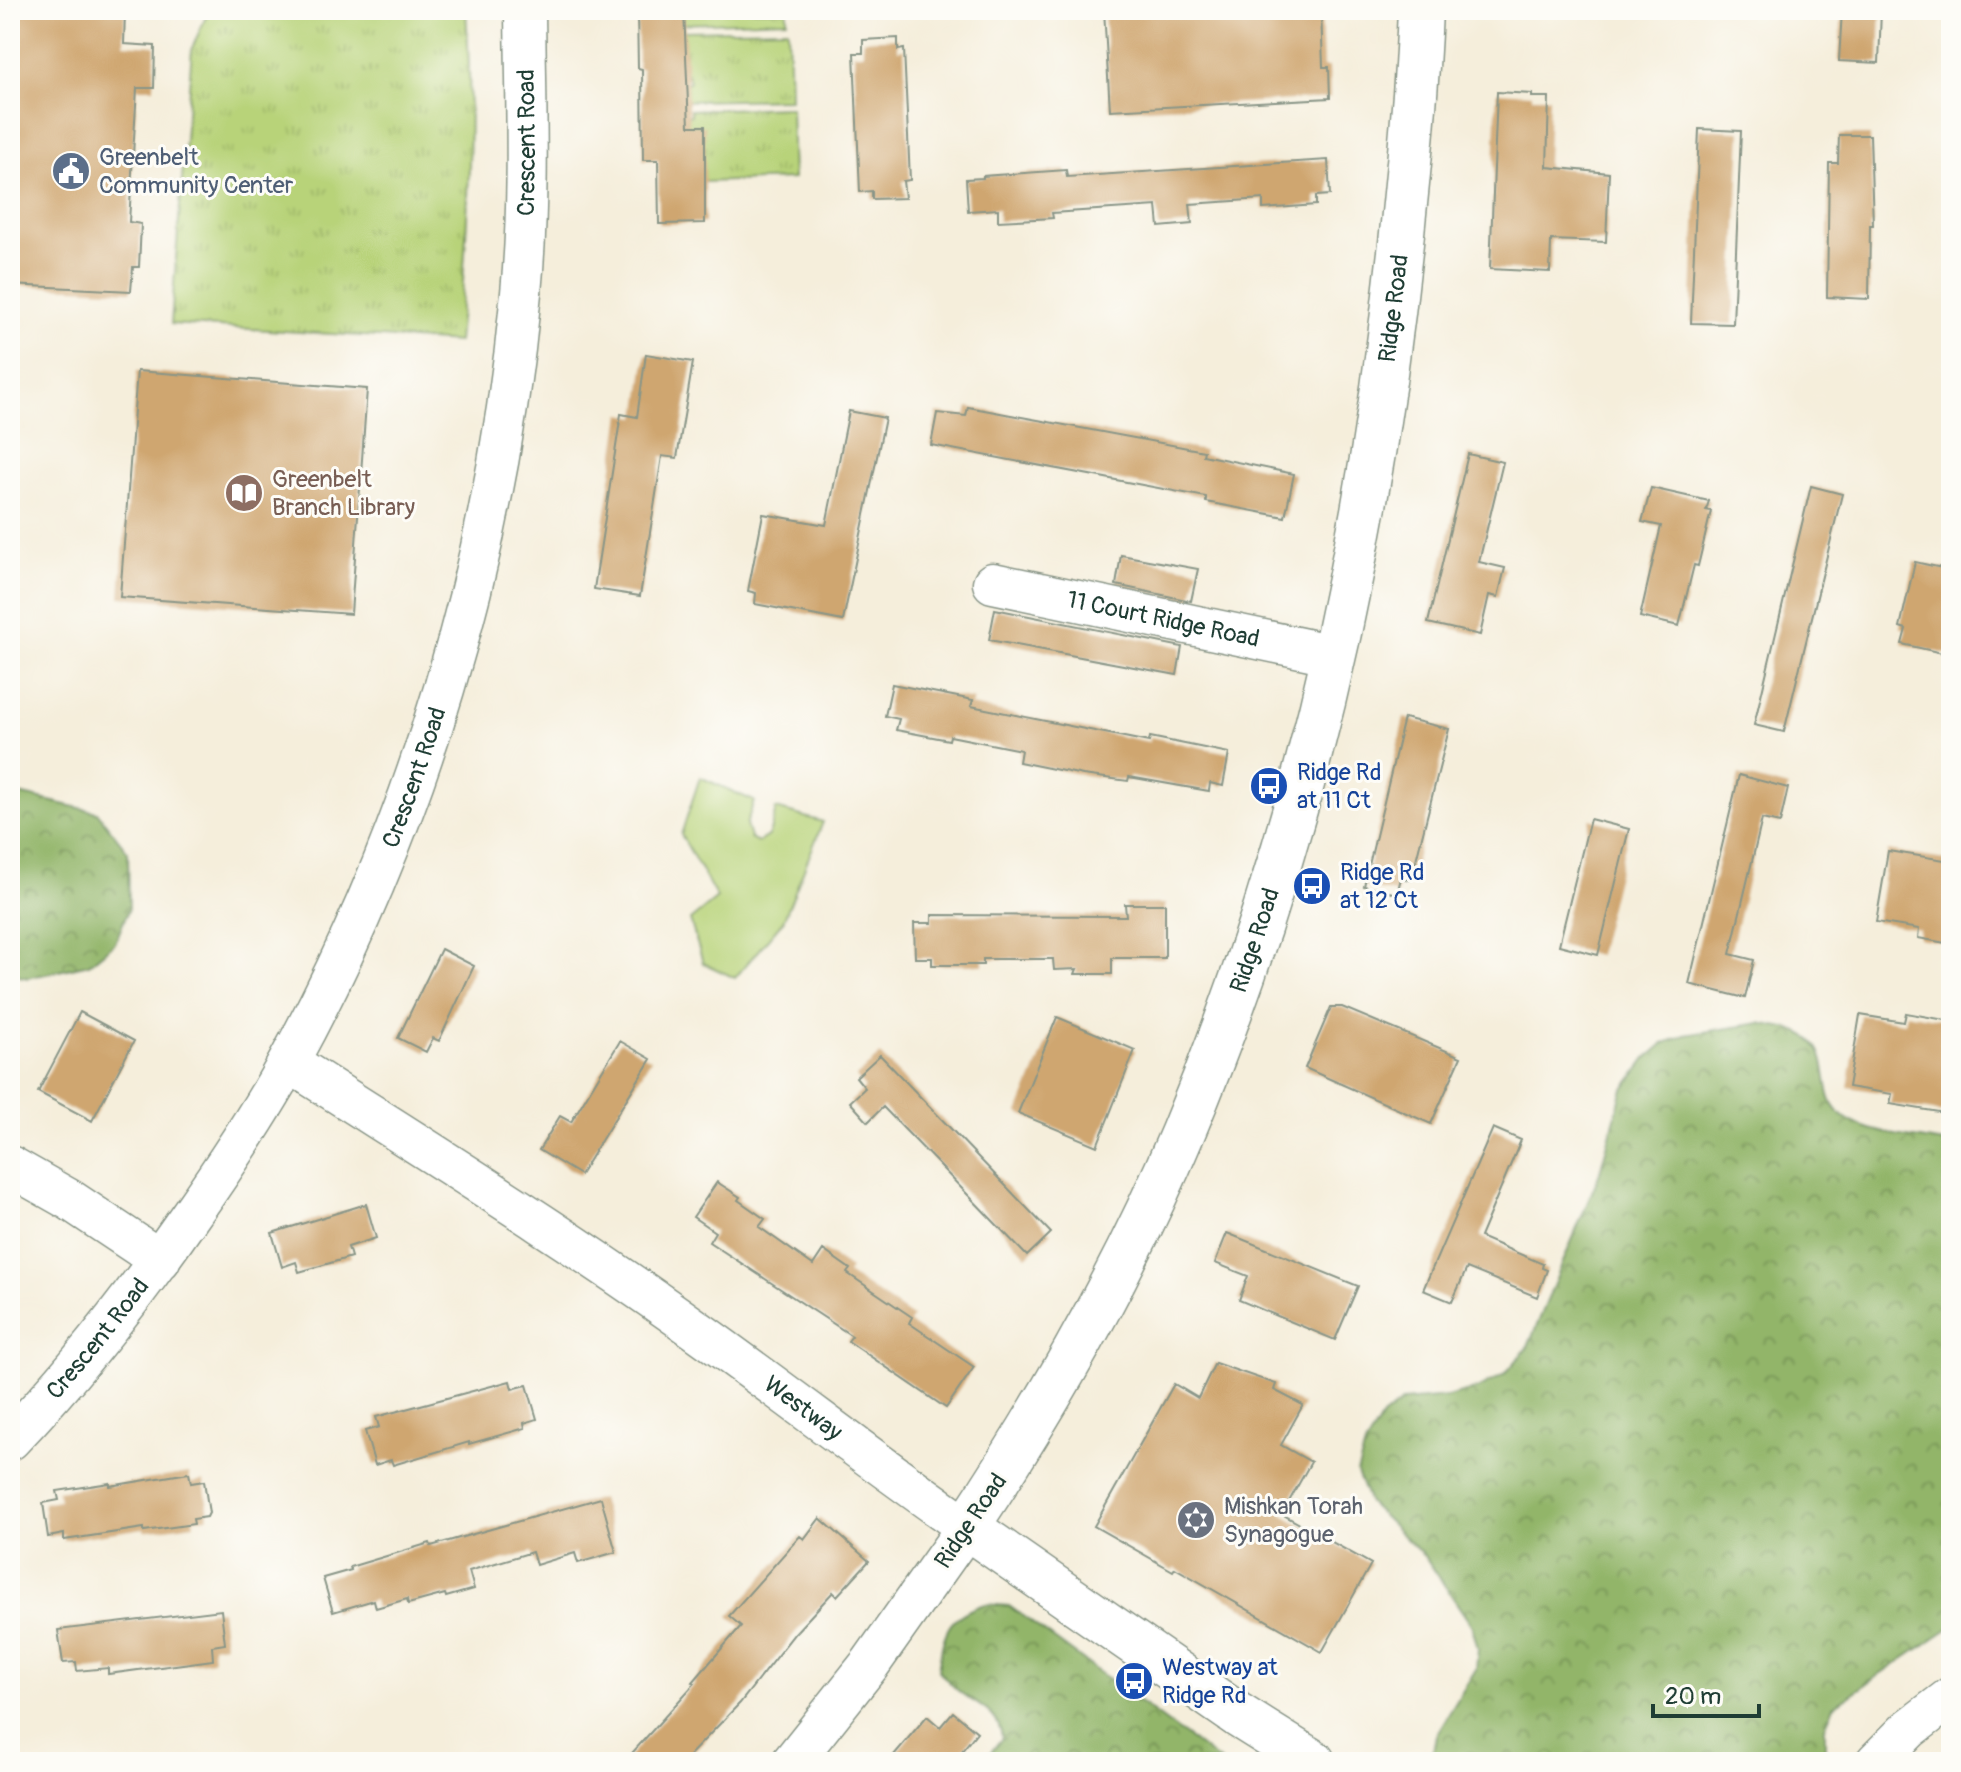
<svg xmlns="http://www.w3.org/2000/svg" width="1961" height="1772" viewBox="0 0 1961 1772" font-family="Pangolin,sans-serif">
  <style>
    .grass { fill: url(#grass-tufts); stroke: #6c8856; stroke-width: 2 }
    .forest { fill: url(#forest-crowns); stroke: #58794e; stroke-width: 2 }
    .green { fill: #b8d379; stroke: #6c8856; stroke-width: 2 }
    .building { fill: #cfa670 }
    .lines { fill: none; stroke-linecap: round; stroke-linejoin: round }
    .minor-casing { stroke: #8a9688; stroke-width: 43 }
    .tertiary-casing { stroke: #8a9688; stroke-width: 47 }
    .minor { stroke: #fff; stroke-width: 40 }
    .tertiary { stroke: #fff; stroke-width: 44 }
    .labels { text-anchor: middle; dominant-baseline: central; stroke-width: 6; stroke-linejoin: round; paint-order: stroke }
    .street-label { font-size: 24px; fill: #1f3d34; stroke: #fdfcf7 }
    .service-label { font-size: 24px; fill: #4e5e75; stroke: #fdfcf7; text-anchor: start }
    .education-label { font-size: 24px; fill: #785e54; stroke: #fdfcf7; text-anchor: start }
    .transit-label { font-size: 24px; fill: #164399; stroke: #fdfcf7; text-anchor: start }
    .worship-label { font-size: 24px; fill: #5b616d; stroke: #fdfcf7; text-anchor: start }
  </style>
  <defs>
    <pattern id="grass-tufts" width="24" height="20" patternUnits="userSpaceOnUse" patternTransform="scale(2)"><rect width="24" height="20" fill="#b8d379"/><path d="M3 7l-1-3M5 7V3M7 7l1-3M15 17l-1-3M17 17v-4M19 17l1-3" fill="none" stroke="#9eb669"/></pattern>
    <pattern id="forest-crowns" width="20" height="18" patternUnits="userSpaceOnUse" patternTransform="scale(2)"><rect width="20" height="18" fill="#92b569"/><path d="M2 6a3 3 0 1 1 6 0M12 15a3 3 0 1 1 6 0" fill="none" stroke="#779457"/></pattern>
  </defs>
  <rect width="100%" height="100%" fill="#fdfcf7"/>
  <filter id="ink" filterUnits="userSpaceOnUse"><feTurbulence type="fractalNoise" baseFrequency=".0125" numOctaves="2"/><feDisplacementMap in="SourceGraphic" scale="16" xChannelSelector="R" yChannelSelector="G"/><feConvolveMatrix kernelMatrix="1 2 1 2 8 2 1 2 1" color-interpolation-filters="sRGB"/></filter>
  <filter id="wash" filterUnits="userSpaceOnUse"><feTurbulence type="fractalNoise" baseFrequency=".006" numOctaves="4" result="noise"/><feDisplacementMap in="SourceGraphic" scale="32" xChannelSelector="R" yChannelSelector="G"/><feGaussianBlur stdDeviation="1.8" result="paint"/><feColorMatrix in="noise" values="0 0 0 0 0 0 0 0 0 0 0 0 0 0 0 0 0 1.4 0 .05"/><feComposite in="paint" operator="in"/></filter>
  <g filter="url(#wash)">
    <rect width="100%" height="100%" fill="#f5eedb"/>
    <!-- grass -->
    <path class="grass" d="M 209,10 L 466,10 C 474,121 468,232 458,342 L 171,324 L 192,48 Z
      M 683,10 L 787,10 L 787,20 L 683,24 Z
      M 788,29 L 790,99 L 686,101 L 685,85 L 690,81 L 685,70 L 682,31 Z
      M 791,107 L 793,179 L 703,182 L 700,126 L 686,126 L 687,116 L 691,115 L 690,110 Z"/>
    <!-- forest -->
    <path class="forest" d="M 10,792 L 97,812 L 128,852 L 129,908 L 115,943 L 89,964 L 28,978 L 10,974 Z
      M 1760,1023 C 1772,1026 1785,1027 1796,1031 C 1841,1048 1813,1097 1844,1117 C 1869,1135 1920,1138 1951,1144 L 1951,1627 L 1834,1706 L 1825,1727 L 1825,1752 L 1822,1762 L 1431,1762 L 1436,1735 L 1476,1669 L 1478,1649 L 1472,1626 L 1426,1558 L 1369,1503 L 1357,1473 L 1365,1446 L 1382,1417 L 1403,1401 L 1447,1397 L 1477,1389 L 1505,1374 L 1528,1347 L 1599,1175 L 1622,1092 L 1646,1059 L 1663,1044 L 1685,1035 Z
      M 985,1604 L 1009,1606 L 1221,1762 L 983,1762 L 1002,1738 C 999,1712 980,1707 961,1693 C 953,1687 946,1678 938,1670 C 944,1632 946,1616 985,1604 Z"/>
    <!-- green -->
    <path class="green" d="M 700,777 L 754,801 L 746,825 L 750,838 L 758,842 L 769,835 L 776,809 L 823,822 L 783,921 L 735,978 L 703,963 L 690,920 L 717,898 L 681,835 Z"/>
    <g id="blocks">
      <!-- building -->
      <path class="building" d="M 10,10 L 125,10 L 124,44 L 155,46 L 154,88 L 137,88 L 129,222 L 141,224 L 139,267 L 133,267 L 131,291 L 10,285 Z
        M 637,10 L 684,10 L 689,126 L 705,126 L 705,223 L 659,224 L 658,160 L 643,160 L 642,69 L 638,68 Z
        M 1104,10 L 1321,10 L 1323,67 L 1329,67 L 1330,98 L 1110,110 Z
        M 1842,10 L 1881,10 L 1879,63 L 1839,61 Z
        M 898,38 L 898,50 L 904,49 L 910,180 L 903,181 L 905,198 L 872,199 L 872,191 L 860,192 L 854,53 L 863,53 L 863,40 Z
        M 1497,92 L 1532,94 L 1532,97 L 1549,97 L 1547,167 L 1609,173 L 1606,242 L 1551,240 L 1550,272 L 1490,269 Z
        M 1699,129 L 1741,131 L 1733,324 L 1691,323 Z
        M 1839,135 L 1870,135 L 1873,225 L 1870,225 L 1869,299 L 1827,297 L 1829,163 L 1838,163 Z
        M 1328,160 L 1330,195 L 1316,196 L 1316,205 L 1263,209 L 1263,199 L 1190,204 L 1192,224 L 1159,227 L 1157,206 L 1052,213 L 1053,218 L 998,221 L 998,209 L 968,211 L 966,179 L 983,178 L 983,176 L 1066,170 L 1067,177 Z
        M 646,354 L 693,362 L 677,458 L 662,456 L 640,596 L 594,589 L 621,414 L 637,417 Z
        M 137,371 L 367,389 L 351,614 L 120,597 Z
        M 968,407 L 1204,451 L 1203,455 L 1294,474 L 1285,517 L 1206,502 L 1206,497 L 931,445 L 937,413 L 966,416 Z
        M 849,411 L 885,418 L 843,621 L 755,604 L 756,593 L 748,591 L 763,514 L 826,525 Z
        M 1468,454 L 1503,462 L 1479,562 L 1505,568 L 1498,597 L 1489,595 L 1480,635 L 1428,623 Z
        M 1811,486 L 1842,494 L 1784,732 L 1754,725 Z
        M 1651,488 L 1709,501 L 1706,510 L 1711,511 L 1698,566 L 1694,565 L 1679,626 L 1640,617 L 1661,526 L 1642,522 Z
        M 1121,555 L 1198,569 L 1191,601 L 1116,585 Z
        M 1915,562 L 1951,570 L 1951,655 L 1902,644 L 1906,629 L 1900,627 Z
        M 995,609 L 1182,647 L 1177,675 L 989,640 Z
        M 892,684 L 973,700 L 971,706 L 1149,742 L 1150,737 L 1229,753 L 1223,786 L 1210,783 L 1209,791 L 1129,777 L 1128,781 L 1083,775 L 1019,762 L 1021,750 L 950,736 L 949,740 L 896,730 L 899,719 L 885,716 Z
        M 1404,718 L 1449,729 L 1411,880 L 1401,878 L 1397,894 L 1364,886 Z
        M 1739,775 L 1788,788 L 1780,823 L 1762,819 L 1730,954 L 1754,960 L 1745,998 L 1689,984 Z
        M 1590,819 L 1629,829 L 1598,955 L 1559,945 Z
        M 1888,851 L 1951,861 L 1951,944 L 1918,938 L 1919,929 L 1876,922 Z
        M 1125,904 L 1165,904 L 1165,958 L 1112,958 L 1112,974 L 1075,974 L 1077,969 L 1054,970 L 1053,959 L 983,959 L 983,965 L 932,965 L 932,958 L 915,958 L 914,923 L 932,923 L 932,915 L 1126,916 Z
        M 441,949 L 474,966 L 439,1041 L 433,1038 L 426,1052 L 398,1038 Z
        M 1331,1007 L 1342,1007 L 1461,1057 L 1431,1124 L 1305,1068 Z
        M 80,1012 L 134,1041 L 92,1121 L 38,1092 Z
        M 1906,1013 L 1951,1021 L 1951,1114 L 1890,1104 L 1892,1094 L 1848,1087 L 1860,1015 L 1904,1022 Z
        M 1057,1017 L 1135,1050 L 1097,1146 L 1018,1113 Z
        M 620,1041 L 651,1059 L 580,1175 L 539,1150 L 560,1116 L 571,1122 Z
        M 880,1055 L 1051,1233 L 1027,1256 L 883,1107 L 868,1122 L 850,1102 L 865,1088 L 856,1077 Z
        M 1493,1128 L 1521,1140 L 1480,1237 L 1543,1264 L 1542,1268 L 1547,1270 L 1537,1297 L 1467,1268 L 1452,1302 L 1423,1290 Z
        M 717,1182 L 740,1197 L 738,1200 L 765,1219 L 759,1227 L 813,1265 L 823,1250 L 850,1269 L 847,1273 L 912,1317 L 909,1323 L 974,1367 L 946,1408 L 848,1341 L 852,1336 L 709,1242 L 715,1232 L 693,1217 Z
        M 366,1204 L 376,1238 L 348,1247 L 351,1257 L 299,1272 L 296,1262 L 282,1267 L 272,1233 Z
        M 1227,1233 L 1358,1286 L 1335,1340 L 1239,1300 L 1248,1276 L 1215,1263 Z
        M 1215,1363 L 1276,1384 L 1274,1390 L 1303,1405 L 1281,1445 L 1311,1462 L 1282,1514 L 1371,1564 L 1322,1652 L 1175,1568 L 1173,1571 L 1094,1526 L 1174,1384 L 1198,1398 Z
        M 510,1381 L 512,1389 L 527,1385 L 537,1419 L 524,1423 L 525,1428 L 469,1444 L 469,1442 L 393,1465 L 391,1460 L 375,1465 L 365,1431 L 379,1427 L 376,1417 Z
        M 189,1473 L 191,1483 L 204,1481 L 209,1513 L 207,1517 L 193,1519 L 194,1524 L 144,1531 L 144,1528 L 64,1540 L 64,1534 L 48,1537 L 43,1503 L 59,1500 L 57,1491 L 110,1483 L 110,1486 Z
        M 601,1498 L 616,1552 L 578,1563 L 575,1553 L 536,1565 L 532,1552 L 469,1571 L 474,1589 L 446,1597 L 445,1594 L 408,1604 L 407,1599 L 376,1608 L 374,1600 L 333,1612 L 323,1578 L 351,1570 L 350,1567 L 430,1543 L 431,1546 Z
        M 820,1518 L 869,1561 L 837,1596 L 833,1592 L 795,1633 L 740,1703 L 683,1762 L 624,1762 L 695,1683 L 693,1682 L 741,1626 L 729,1616 L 800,1536 L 804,1539 Z
        M 221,1610 L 225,1644 L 212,1646 L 213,1660 L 108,1674 L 108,1668 L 77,1671 L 76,1662 L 63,1663 L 58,1630 Z
        M 953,1712 L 977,1732 L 953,1762 L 888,1762 L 927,1716 L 940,1727 Z"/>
    </g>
  </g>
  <g filter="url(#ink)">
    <use href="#blocks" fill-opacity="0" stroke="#8a9688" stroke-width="2"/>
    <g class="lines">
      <!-- minor casing -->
      <g class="minor-casing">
        <g id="minor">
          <path id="s1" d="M 993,583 L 1334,655"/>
          <path id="s2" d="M 289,1062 C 426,1150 566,1236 698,1331 C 788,1395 876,1464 967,1527 L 870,1664 L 792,1762"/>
          <path d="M 10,1166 L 70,1200 L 160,1260"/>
          <path id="s3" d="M 10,1440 C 75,1372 134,1297 187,1220 C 223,1169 259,1116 289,1061 C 418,825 496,561 521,293 C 530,199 526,104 525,10"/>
          <path d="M 1876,1762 L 1909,1729 L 1951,1697"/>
        </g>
      </g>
      <!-- tertiary casing -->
      <g class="tertiary-casing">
        <g id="tertiary">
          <path id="s4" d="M 1313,1762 L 1238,1715 L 967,1527 C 1050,1402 1125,1271 1183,1132 C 1302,849 1369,547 1401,243 C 1409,165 1417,88 1420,10"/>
        </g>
      </g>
      <!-- minor -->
      <use href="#minor" class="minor"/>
      <!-- tertiary -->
      <use href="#tertiary" class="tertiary"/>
    </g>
  </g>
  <!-- icons -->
  <defs>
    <g id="civic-disc" transform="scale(2)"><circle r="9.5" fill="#5c6f8a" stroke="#fdfcf7"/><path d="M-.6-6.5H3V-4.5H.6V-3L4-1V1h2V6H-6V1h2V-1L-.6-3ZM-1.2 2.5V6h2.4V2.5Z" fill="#fff"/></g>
    <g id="library-disc" transform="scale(2)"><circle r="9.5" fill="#8d6e63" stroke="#fdfcf7"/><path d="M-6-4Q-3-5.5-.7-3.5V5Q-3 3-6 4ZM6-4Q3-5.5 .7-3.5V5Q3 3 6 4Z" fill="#fff"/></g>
    <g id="bus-disc" transform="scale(2)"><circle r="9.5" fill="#1a4fb4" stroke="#fdfcf7"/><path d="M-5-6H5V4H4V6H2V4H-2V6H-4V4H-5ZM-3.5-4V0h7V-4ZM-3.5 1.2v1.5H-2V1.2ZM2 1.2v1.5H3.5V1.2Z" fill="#fff"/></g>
    <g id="synagogue-disc" transform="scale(2)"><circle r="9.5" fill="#6b7280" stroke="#fdfcf7"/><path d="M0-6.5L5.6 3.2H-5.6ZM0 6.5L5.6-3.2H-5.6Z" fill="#fff"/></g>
  </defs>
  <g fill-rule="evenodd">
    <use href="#civic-disc" x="71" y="171"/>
    <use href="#library-disc" x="244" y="493"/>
    <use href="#bus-disc" x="1269" y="786"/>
    <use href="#bus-disc" x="1312" y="886"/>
    <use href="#synagogue-disc" x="1196" y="1520"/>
    <use href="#bus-disc" x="1134" y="1681"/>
  </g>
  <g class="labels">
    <!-- street labels -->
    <g class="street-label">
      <text stroke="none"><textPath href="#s3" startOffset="1430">Crescent Road</textPath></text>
      <text stroke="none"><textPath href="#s4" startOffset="1722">Ridge Road</textPath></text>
      <text stroke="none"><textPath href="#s1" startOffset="174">11 Court Ridge Road</textPath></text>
      <text stroke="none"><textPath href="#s3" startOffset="782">Crescent Road</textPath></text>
      <text stroke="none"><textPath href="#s4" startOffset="1074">Ridge Road</textPath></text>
      <text stroke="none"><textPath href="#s3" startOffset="134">Crescent Road</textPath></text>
      <text stroke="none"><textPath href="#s2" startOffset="620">Westway</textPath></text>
      <text transform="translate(971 1521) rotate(-56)">Ridge Road</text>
    </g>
    <!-- service labels -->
    <g class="service-label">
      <text x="99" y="157">Greenbelt<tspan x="99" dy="28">Community Center</tspan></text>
    </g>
    <!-- education labels -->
    <g class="education-label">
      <text x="272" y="479">Greenbelt<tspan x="272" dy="28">Branch Library</tspan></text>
    </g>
    <!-- transit labels -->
    <g class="transit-label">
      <text x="1297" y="772">Ridge Rd<tspan x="1297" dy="28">at 11 Ct</tspan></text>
      <text x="1340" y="872">Ridge Rd<tspan x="1340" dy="28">at 12 Ct</tspan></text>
      <text x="1162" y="1667">Westway at<tspan x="1162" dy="28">Ridge Rd</tspan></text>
    </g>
    <!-- worship labels -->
    <g class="worship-label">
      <text x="1224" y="1506">Mishkan Torah<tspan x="1224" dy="28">Synagogue</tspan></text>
    </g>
  </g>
  <!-- margin -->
  <rect width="1961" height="1772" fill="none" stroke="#fdfcf7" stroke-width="40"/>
  <!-- scale -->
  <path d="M1653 1704v12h106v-12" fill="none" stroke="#1f3d34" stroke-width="4"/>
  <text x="1665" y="1704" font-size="24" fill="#1f3d34" stroke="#fdfcf7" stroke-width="6" paint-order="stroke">20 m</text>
</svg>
